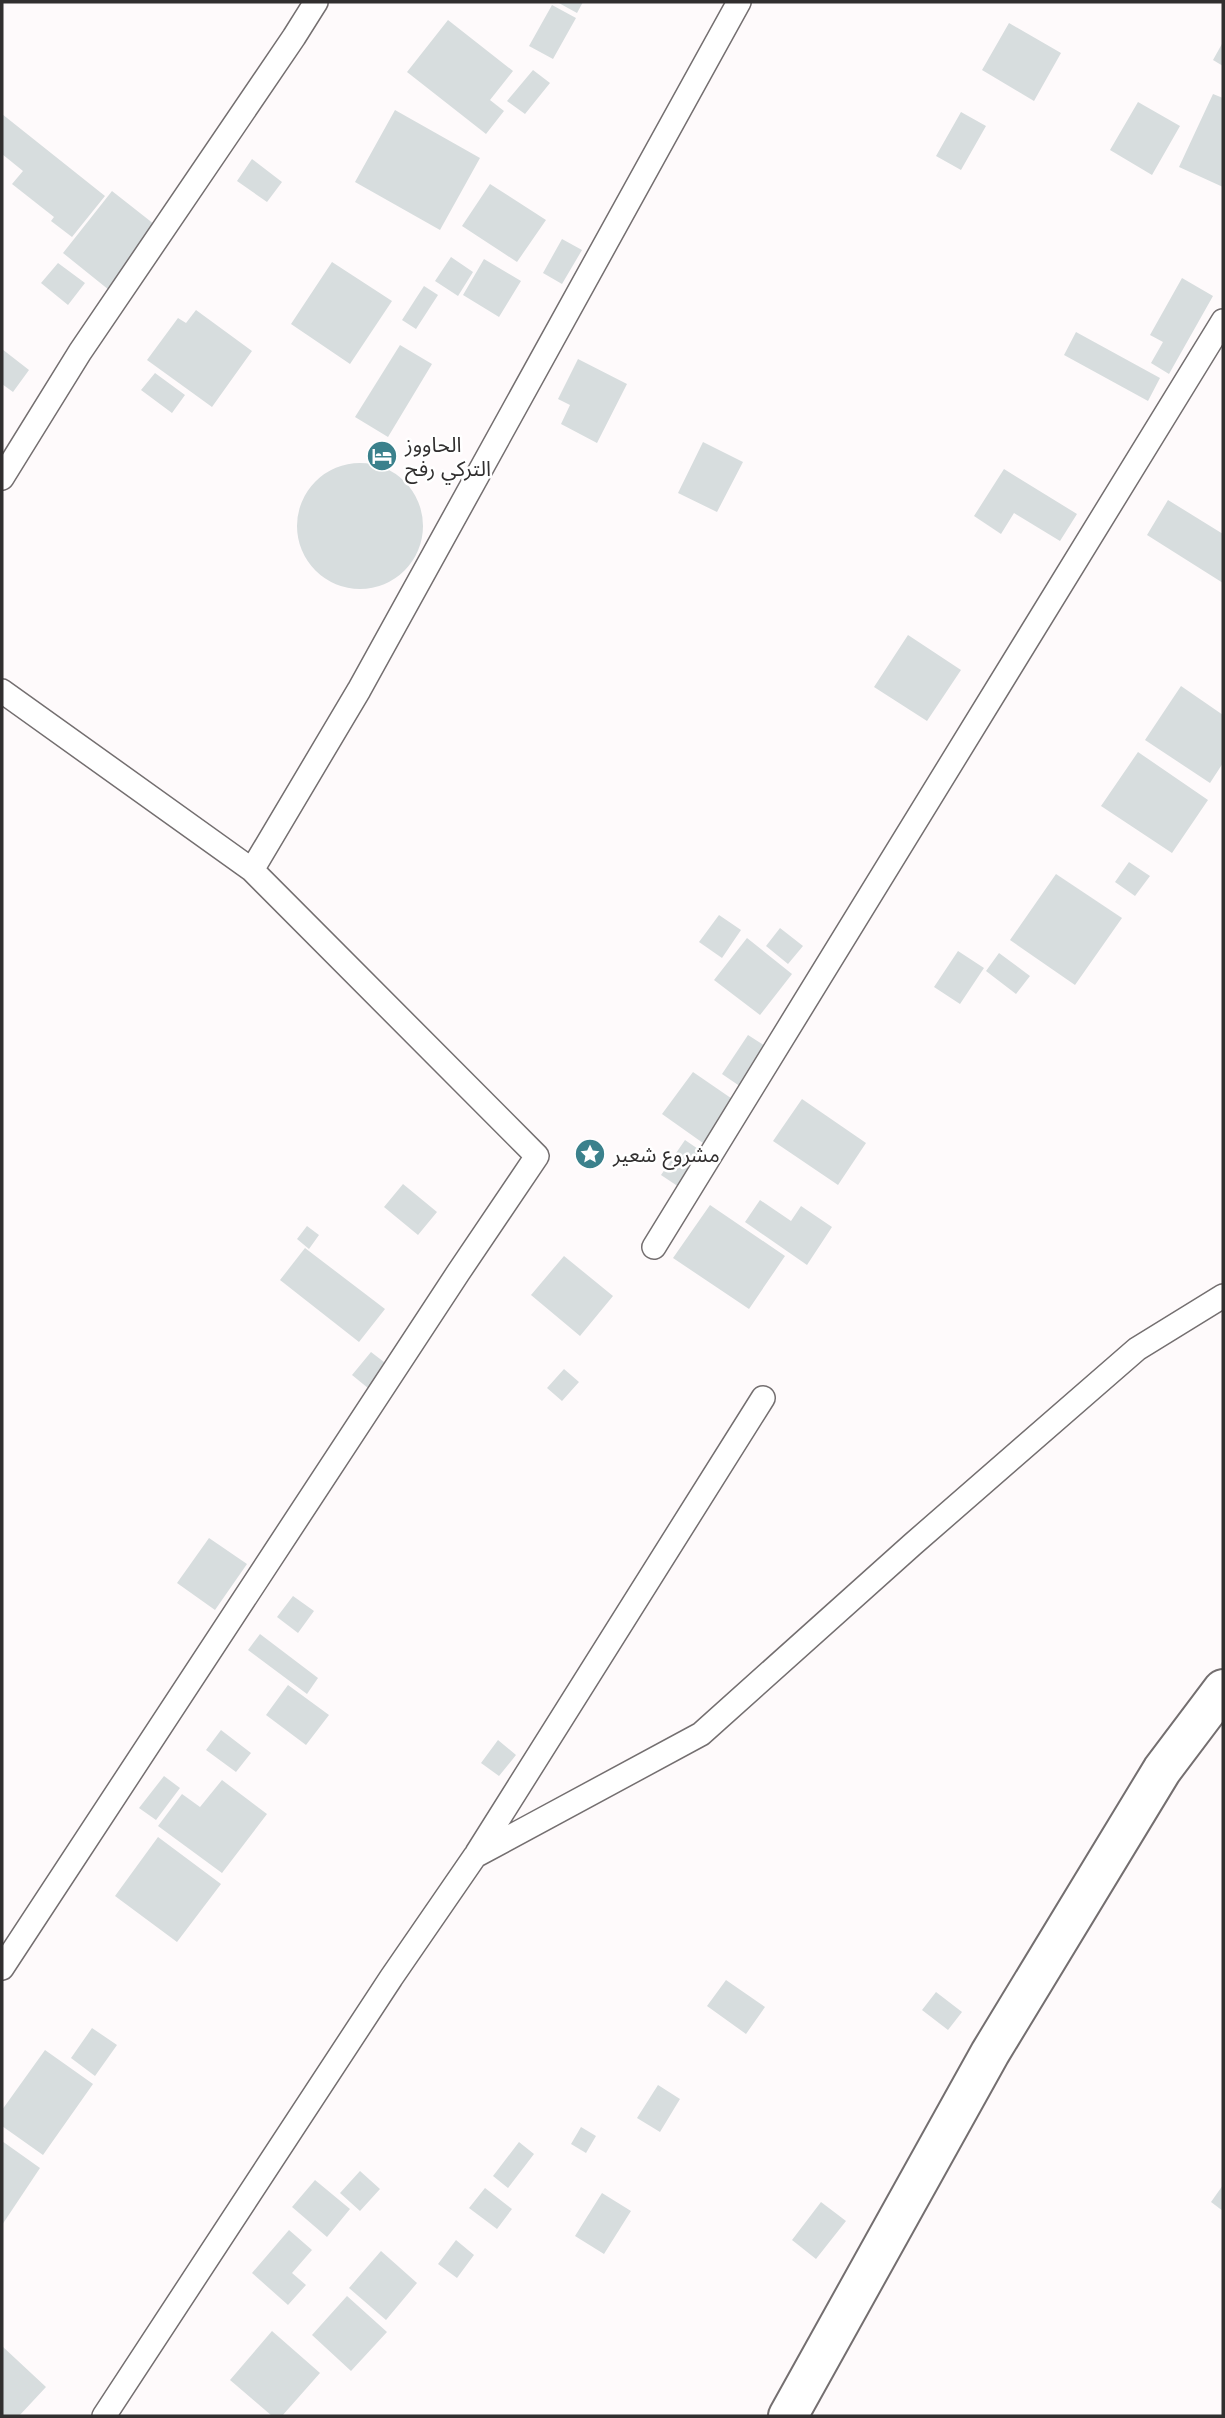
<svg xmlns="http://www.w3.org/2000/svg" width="1225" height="2418" viewBox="0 0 1225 2418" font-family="Inter,'Noto Sans Arabic',sans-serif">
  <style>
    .building { fill: #d7ddde }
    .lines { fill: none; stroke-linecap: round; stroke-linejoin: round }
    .service-casing { stroke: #746f70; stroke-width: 26 }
    .minor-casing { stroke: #746f70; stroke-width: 42 }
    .service { stroke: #fff; stroke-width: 23 }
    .minor { stroke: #fff; stroke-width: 38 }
    .labels { text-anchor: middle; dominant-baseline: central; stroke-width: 5; stroke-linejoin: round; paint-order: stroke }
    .poi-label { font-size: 21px; fill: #312f2f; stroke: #fff; text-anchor: start }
  </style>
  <rect width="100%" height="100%" fill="#fefafb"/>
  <!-- building -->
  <path class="building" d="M 557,2 L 583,2 L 577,13 Z
    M 552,5 L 576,18 L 553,59 L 529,46 Z
    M 448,20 L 513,71 L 490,100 L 504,111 L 486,134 L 407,72 Z
    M 1009,23 L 1061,53 L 1034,101 L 982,70 Z
    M 1223,42 L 1223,66 L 1213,60 Z
    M 533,70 L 550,83 L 525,114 L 507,101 Z
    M 1213,94 L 1223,98 L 1223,187 L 1179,167 Z
    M 1138,102 L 1180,126 L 1152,175 L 1110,150 Z
    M 395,110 L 480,158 L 440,230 L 355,182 Z
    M 961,112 L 986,126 L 961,170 L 936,156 Z
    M 2,114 L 105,196 L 72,237 L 51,221 L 54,217 L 12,184 L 23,171 L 2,154 Z
    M 252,159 L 282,182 L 267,202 L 237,181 Z
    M 490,184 L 546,220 L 517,262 L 462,226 Z
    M 112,191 L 159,228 L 109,290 L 63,253 Z
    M 562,239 L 582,250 L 562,284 L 543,273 Z
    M 451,257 L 473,272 L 458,296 L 435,281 Z
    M 484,259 L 521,281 L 499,317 L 463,295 Z
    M 332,262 L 392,301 L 350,364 L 291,324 Z
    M 58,263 L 85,283 L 68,305 L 41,283 Z
    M 1182,278 L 1213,296 L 1169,374 L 1151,363 L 1163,342 L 1150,335 Z
    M 424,286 L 438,295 L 416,329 L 402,320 Z
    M 196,310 L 252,351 L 212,407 L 147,360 L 178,318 L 186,323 Z
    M 1076,332 L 1160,378 L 1148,401 L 1064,355 Z
    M 400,345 L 432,364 L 388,437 L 355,417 Z
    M 2,349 L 29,370 L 13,392 L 2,384 Z
    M 578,359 L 627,384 L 597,443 L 561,424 L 570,405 L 558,399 Z
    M 155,373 L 185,395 L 172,413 L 141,390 Z
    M 703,442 L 743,462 L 717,512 L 678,493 Z
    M297 526a63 63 0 1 1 126 0a63 63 0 1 1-126 0Z
    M 1004,469 L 1077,514 L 1060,541 L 1014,513 L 1001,534 L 974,516 Z
    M 1168,500 L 1223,534 L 1223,583 L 1147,535 Z
    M 908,635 L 961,670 L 927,721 L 874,687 Z
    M 1181,686 L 1223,715 L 1223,763 L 1210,783 L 1145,740 Z
    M 1138,752 L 1208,800 L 1172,853 L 1101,806 Z
    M 1129,862 L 1150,876 L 1135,896 L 1115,882 Z
    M 1056,874 L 1122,918 L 1075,985 L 1010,940 Z
    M 719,915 L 741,930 L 722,958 L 699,942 Z
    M 780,928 L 803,946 L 788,964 L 766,946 Z
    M 747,938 L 792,974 L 760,1015 L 714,980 Z
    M 958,951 L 984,968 L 960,1004 L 934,987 Z
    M 999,953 L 1030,976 L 1016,994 L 986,971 Z
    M 748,1035 L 770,1049 L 744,1089 L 722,1074 Z
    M 693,1072 L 741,1105 L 710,1148 L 662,1114 Z
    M 802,1099 L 866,1143 L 838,1185 L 773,1141 Z
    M 685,1140 L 704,1153 L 679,1187 L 661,1175 Z
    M 403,1184 L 437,1212 L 418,1235 L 384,1207 Z
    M 760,1200 L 791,1221 L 801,1206 L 832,1227 L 807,1265 L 745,1222 Z
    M 710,1205 L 785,1256 L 749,1309 L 673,1258 Z
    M 307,1226 L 319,1235 L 309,1249 L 297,1239 Z
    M 305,1248 L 385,1309 L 359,1342 L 280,1280 Z
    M 564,1256 L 613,1296 L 580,1336 L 531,1295 Z
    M 371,1352 L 393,1369 L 374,1393 L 352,1375 Z
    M 564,1369 L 579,1382 L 562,1401 L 547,1388 Z
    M 209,1538 L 247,1564 L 215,1610 L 177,1583 Z
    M 293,1596 L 314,1611 L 298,1633 L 277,1617 Z
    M 260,1634 L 318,1678 L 307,1694 L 248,1650 Z
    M 288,1685 L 329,1715 L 306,1745 L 266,1715 Z
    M 221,1730 L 251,1753 L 236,1772 L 206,1750 Z
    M 498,1740 L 516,1755 L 499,1776 L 481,1763 Z
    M 164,1776 L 180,1788 L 156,1820 L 139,1808 Z
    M 222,1780 L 267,1814 L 222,1873 L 158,1826 L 182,1794 L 200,1807 Z
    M 158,1837 L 221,1884 L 177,1942 L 115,1896 Z
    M 726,1980 L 765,2007 L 746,2034 L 707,2006 Z
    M 936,1992 L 962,2012 L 948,2030 L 922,2010 Z
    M 92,2028 L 117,2045 L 95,2076 L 71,2058 Z
    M 45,2050 L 93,2084 L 43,2155 L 2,2126 L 2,2110 Z
    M 658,2085 L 680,2099 L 660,2132 L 637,2118 Z
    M 581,2127 L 596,2136 L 586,2153 L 571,2144 Z
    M 2,2141 L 40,2168 L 2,2225 Z
    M 519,2142 L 534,2154 L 508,2188 L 493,2176 Z
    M 360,2171 L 380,2189 L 360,2211 L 340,2193 Z
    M 315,2180 L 350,2209 L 327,2237 L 292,2207 Z
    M 1223,2185 L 1223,2211 L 1211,2202 Z
    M 485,2188 L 512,2209 L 497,2229 L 469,2208 Z
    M 602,2193 L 631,2211 L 604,2254 L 575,2236 Z
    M 821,2202 L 846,2221 L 816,2259 L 792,2240 Z
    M 289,2230 L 312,2250 L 292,2273 L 306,2285 L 288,2305 L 252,2273 Z
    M 456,2240 L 474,2255 L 457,2278 L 438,2264 Z
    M 381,2251 L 417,2283 L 386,2320 L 349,2288 Z
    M 347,2296 L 387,2332 L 351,2371 L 312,2335 Z
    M 272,2331 L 320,2373 L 282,2416 L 272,2416 L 230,2380 Z
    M 2,2346 L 46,2387 L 19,2416 L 2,2416 Z"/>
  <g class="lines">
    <!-- service casing -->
    <g class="service-casing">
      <path id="service" d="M 2,478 L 80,352 L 294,37 L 316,2
        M 2,691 L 252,870 L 537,1156 L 458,1273 L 2,1968
        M 252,870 L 359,690 L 739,2
        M 654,1247 L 1223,321
        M 477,1853 L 763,1398
        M 104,2416 L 391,1978 L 475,1856 L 701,1734 L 913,1544 L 1137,1349 L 1223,1296"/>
    </g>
    <!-- minor casing -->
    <g class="minor-casing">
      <path id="minor" d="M 788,2416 L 990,2053 L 1162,1770 L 1223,1689"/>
    </g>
    <!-- service -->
    <use href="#service" class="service"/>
    <!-- minor -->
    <use href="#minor" class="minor"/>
  </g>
  <!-- icons -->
  <defs>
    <g id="hotel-disc" transform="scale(1.575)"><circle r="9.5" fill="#3b818c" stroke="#fff"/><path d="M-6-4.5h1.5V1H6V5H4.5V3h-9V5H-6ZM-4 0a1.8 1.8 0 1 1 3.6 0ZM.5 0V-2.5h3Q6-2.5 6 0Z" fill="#fff"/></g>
    <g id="sight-disc" transform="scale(1.575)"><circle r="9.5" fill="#3b818c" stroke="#fff"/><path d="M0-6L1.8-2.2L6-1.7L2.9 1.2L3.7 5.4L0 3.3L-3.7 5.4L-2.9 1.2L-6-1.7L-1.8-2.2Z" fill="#fff"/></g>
  </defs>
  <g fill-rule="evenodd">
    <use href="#hotel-disc" x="382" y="456"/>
    <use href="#sight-disc" x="590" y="1154"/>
  </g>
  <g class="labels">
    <!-- poi labels -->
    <g class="poi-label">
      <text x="405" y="444">الحاووز<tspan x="405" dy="24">التركي رفح</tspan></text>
      <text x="613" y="1154">مشروع شعير</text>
    </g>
  </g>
  <!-- border -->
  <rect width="1225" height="2418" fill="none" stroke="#312f2f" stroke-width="7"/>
</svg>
